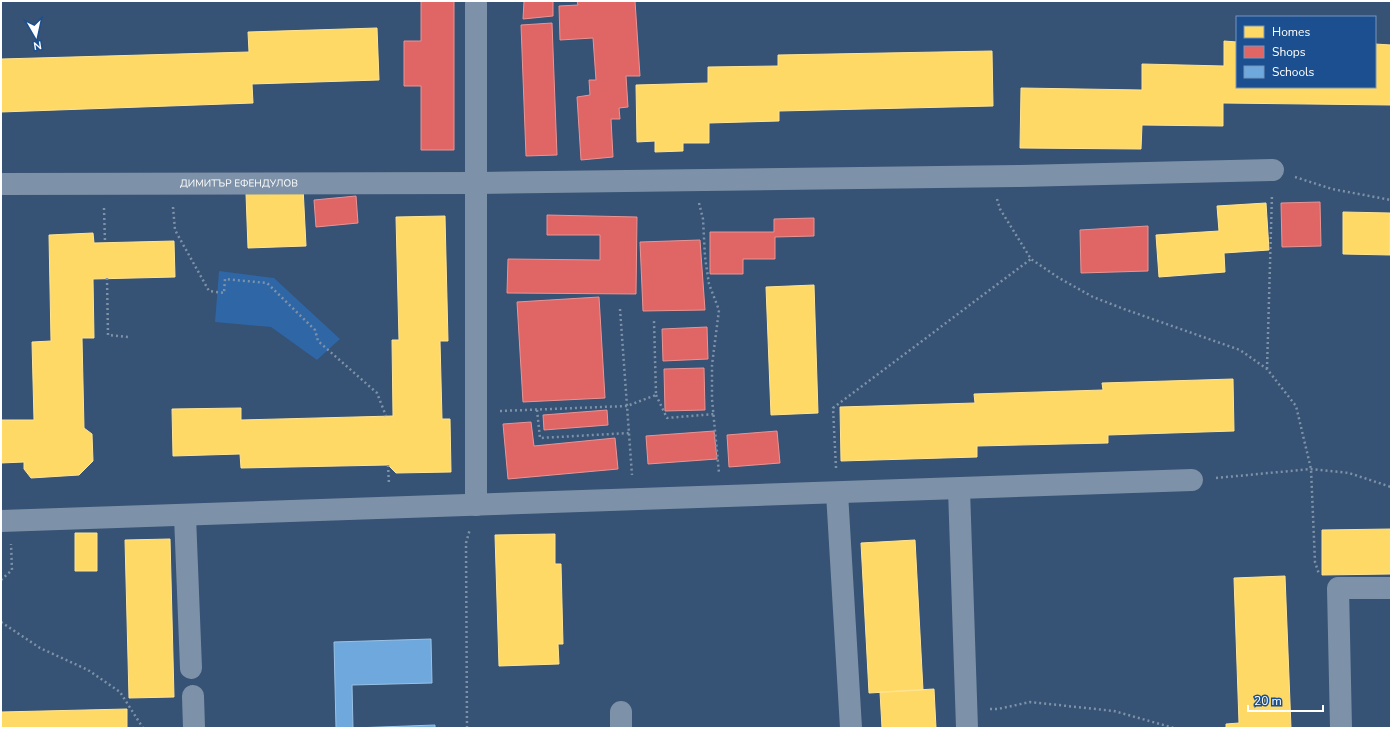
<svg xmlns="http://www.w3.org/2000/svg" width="1392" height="729" viewBox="0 0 1392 729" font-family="'Nunito Sans',sans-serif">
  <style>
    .green { fill: #2f66a5 }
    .homes { fill: #ffd966; stroke: #ffe494 }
    .shops { fill: #e06666; stroke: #e99494 }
    .schools { fill: #6fa8dc; stroke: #9ac2e6 }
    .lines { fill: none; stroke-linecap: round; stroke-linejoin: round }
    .path { stroke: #7d92a8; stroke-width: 2.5; stroke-dasharray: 2 3; stroke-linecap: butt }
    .minor { stroke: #7d92a8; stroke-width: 22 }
    .labels { text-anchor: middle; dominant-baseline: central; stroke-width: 4; stroke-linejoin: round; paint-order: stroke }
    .street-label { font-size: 10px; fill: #fff; stroke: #1b4f8f }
  </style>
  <rect width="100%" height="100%" fill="#365274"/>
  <!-- green -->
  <path class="green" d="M 219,271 L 274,278 L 340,339 L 317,360 L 271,327 L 215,322 Z"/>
  <!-- homes -->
  <path class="homes" d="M 377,28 L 379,80 L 252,84 L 253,103 L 1,112 L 1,59 L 249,52 L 248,32 Z
    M 1224,41 L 1237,42 L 1237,87 L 1375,87 L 1375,44 L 1391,45 L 1391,105 L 1223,103 L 1223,126 L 1142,125 L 1141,149 L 1020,148 L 1021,88 L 1142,90 L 1142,64 L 1224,66 Z
    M 992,51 L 993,106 L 779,111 L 779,121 L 709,123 L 709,143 L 683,143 L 683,151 L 655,152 L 655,141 L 637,142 L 636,85 L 708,83 L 708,67 L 778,66 L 778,55 Z
    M 303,187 L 306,246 L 248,248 L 246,194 Z
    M 1266,203 L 1269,250 L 1224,253 L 1225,272 L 1159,277 L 1156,235 L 1219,231 L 1217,206 Z
    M 1343,212 L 1390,213 L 1390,255 L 1343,254 Z
    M 445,216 L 448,341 L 440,341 L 442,419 L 450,419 L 451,472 L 396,473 L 388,465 L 241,468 L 240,454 L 173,456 L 172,409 L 241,408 L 241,420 L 393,416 L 392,340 L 399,340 L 396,217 Z
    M 93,233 L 94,243 L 174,241 L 175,277 L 93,279 L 94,338 L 82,338 L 84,428 L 92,434 L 93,461 L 79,475 L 31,478 L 24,469 L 24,462 L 1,463 L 1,420 L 34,420 L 32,342 L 51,341 L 49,235 Z
    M 814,285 L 818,413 L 771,415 L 766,287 Z
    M 1233,379 L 1234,431 L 1108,435 L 1108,443 L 977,446 L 977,457 L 841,461 L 840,407 L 975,403 L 974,394 L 1103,390 L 1102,383 Z
    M 1391,529 L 1391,574 L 1322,575 L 1322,530 Z
    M 75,533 L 97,533 L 97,571 L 75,571 Z
    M 555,534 L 555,564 L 561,564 L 563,644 L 558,644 L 559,664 L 499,666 L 495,535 Z
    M 170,539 L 174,697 L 129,698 L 125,540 Z
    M 915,540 L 923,690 L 869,693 L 861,543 Z
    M 1285,576 L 1291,728 L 1226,728 L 1226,724 L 1239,723 L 1234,578 Z
    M 934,689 L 936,728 L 882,728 L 880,692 Z
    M 127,709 L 127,728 L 1,728 L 1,712 Z"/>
  <!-- shops -->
  <path class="shops" d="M 421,1 L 454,1 L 454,150 L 421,150 L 421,86 L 404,86 L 404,41 L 421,41 Z
    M 524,1 L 553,1 L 553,16 L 523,19 Z
    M 577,1 L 635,1 L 640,76 L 626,76 L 628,107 L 619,108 L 620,119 L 611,119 L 613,157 L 581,160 L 577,97 L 590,95 L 589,80 L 596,80 L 593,38 L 560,40 L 559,6 L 578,5 Z
    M 552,23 L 557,155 L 526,156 L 521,25 Z
    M 356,196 L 358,223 L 316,227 L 314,200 Z
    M 1320,202 L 1321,246 L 1282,247 L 1281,203 Z
    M 547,215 L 637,217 L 636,294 L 507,293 L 508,259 L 600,260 L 600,235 L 547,235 Z
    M 814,218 L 814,236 L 775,237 L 775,259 L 743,259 L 743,274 L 710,274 L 710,232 L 774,232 L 774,219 Z
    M 1148,226 L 1148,271 L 1081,273 L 1080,230 Z
    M 700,240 L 705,310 L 643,311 L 640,242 Z
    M 599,297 L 605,398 L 523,402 L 517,302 Z
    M 707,327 L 708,359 L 663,361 L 662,329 Z
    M 704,368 L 705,410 L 665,411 L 664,369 Z
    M 607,410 L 608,425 L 544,430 L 543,415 Z
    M 531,422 L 534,446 L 615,438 L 618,469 L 508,479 L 503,424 Z
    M 714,431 L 717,459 L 648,464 L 646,436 Z
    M 777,431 L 780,463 L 729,467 L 727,435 Z"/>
  <!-- schools -->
  <path class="schools" d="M 431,639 L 432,683 L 352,685 L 353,728 L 435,725 L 435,728 L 336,728 L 334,642 Z"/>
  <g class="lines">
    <!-- path -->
    <path class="path" d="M 1295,177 L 1332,189 L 1391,200
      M 997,199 L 1000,209 L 1031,259 L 1059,278 L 1093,297 L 1124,309 L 1240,350 L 1267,369 L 1296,406 L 1311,469 L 1315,562 L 1319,574
      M 699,203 L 703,219 L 705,257 L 709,284 L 719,310 L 712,365 L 712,399 L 719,473
      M 173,207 L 175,230 L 209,291 L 224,293 L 225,279 L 267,283 L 315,330 L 318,341 L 377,393 L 386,416
      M 104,208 L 105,242
      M 107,278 L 108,335 L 128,337
      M 620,309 L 632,475
      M 1267,369 L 1272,194
      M 656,395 L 667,418 L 714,414
      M 537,410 L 540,438 L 629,433
      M 500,411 L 627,406 L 656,395 L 654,321
      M 388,465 L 389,484
      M 836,468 L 833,408 L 1031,259
      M 1216,478 L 1311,469 L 1349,473 L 1391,487
      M 1,580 L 12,570 L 11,544
      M 1,622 L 40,648 L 88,670 L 120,692 L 143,728
      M 990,709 L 998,709 L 1030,702 L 1114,711 L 1174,728
      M 467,728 L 466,543 L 470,529"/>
    <!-- minor -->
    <g class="minor">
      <path id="s1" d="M 1,184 L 477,183 L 1020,176 L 1273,170"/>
      <path d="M 959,489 L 967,728"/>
      <path d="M 837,493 L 851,728"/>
      <path d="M 476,505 L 476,1"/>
      <path d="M 185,516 L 191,668"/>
      <path d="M 1,521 L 1192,480"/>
      <path d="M 193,696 L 194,728"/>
      <path d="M 621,712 L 621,728"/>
      <path d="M 1341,728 L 1338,588 L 1391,588"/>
    </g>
  </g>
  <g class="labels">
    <!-- street labels -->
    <g class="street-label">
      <text stroke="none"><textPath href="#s1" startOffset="238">ДИМИТЪР ЕФЕНДУЛОВ</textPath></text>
    </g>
  </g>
  <!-- border -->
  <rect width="1392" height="729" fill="none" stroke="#ffffff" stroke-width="4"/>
  <!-- legend -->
  <rect x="1236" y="16" width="140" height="72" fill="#1b4f8f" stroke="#7695bc"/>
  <rect x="1244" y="26" width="20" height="12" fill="#ffd966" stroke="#7695bc"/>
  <text x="1272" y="36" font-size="12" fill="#ffffff">Homes</text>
  <rect x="1244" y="46" width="20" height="12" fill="#e06666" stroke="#7695bc"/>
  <text x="1272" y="56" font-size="12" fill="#ffffff">Shops</text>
  <rect x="1244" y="66" width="20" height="12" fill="#6fa8dc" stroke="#7695bc"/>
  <text x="1272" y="76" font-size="12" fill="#ffffff">Schools</text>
  <!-- north arrow -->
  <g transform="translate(36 36) rotate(171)" stroke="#1b4f8f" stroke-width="3" paint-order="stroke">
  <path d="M0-3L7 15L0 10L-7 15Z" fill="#ffffff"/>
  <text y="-6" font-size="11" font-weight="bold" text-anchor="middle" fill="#ffffff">N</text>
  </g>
  <!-- scale -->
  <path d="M1248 705v6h75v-6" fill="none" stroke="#ffffff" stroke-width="2"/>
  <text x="1254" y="705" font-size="12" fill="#ffffff" stroke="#1b4f8f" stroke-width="3" paint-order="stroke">20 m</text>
</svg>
